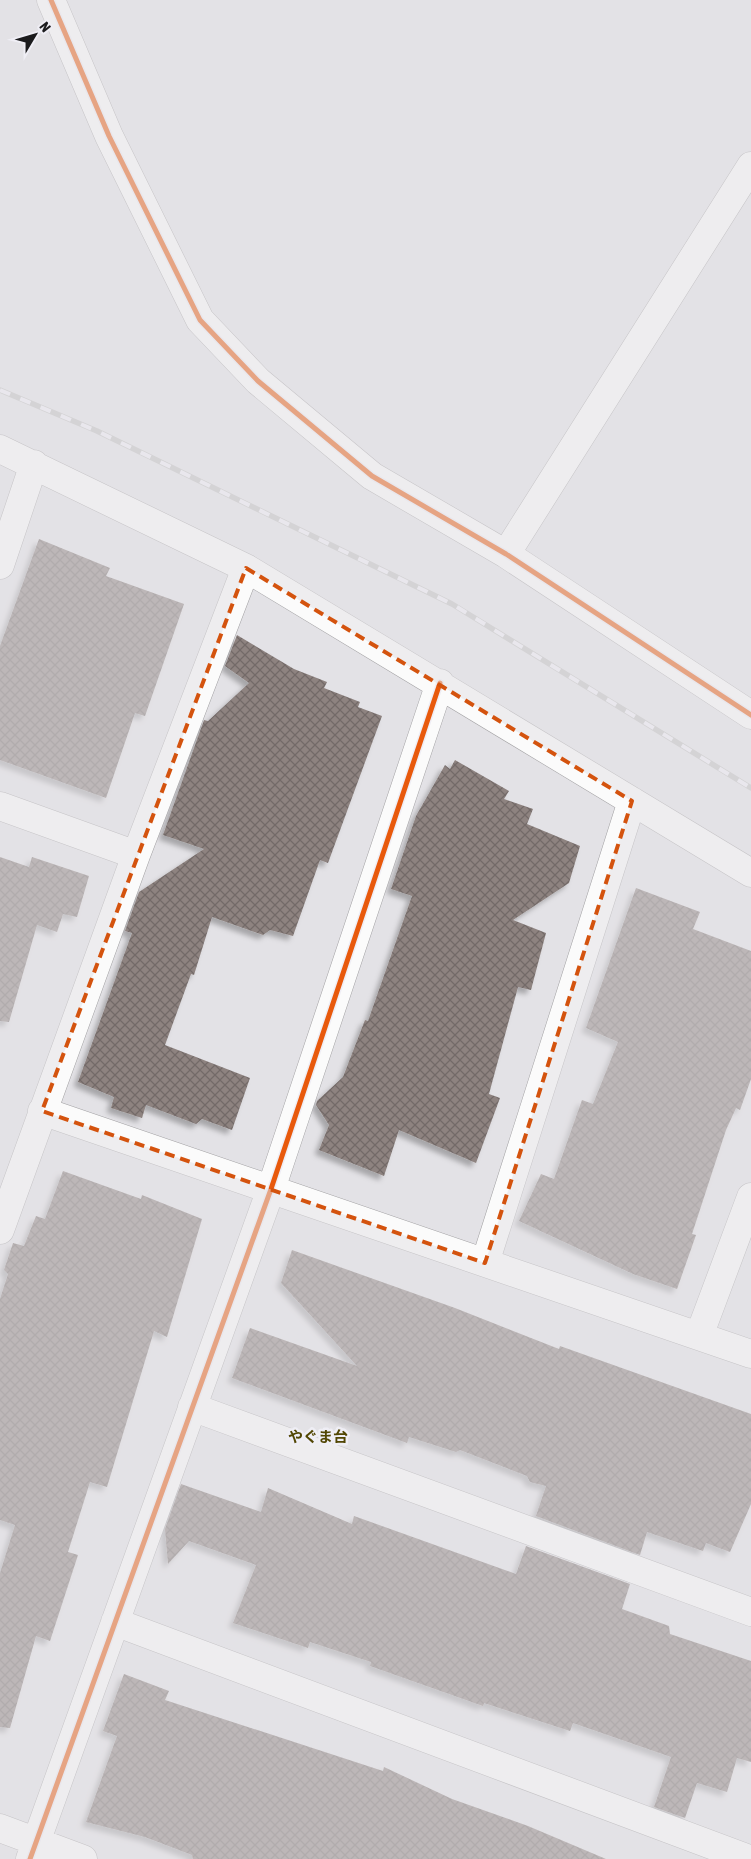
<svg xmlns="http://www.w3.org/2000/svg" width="751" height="1859" viewBox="0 0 751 1859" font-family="'Asap Condensed','Noto Sans JP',sans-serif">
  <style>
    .building { fill: url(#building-cross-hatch); filter: url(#shadow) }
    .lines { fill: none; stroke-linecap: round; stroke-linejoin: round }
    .minor-casing { stroke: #a2a1a3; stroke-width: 29 }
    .minor { stroke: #fbfbfb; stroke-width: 28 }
    .rail-casing { stroke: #c0c0c1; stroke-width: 5.5 }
    .rail { stroke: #efeef5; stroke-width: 4; stroke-dasharray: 11; stroke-linecap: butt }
    .cycleway-casing { stroke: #efeef5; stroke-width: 8 }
    .cycleway { stroke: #e8590c; stroke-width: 5 }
    .marked { fill: none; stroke: #d4530e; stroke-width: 4; stroke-dasharray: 10 6; stroke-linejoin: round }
    .labels { text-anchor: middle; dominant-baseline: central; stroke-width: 5; stroke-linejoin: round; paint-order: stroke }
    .quarter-label { font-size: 15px; font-weight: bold; fill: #514603; stroke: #efeef5 }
  </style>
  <defs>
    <pattern id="building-cross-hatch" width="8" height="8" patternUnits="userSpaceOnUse" patternTransform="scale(1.25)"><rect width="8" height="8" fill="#8e8380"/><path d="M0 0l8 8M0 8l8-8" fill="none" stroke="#736a68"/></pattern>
    <filter id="shadow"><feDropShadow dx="-4.5" dy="4.5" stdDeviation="2.5" flood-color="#0004"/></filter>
  </defs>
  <rect width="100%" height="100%" fill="#e3e2e6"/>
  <!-- building -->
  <path class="building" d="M 39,539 L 110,568 L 106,576 L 184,604 L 145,716 L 135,713 L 106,798 L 0,760 L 0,646 Z
    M 237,635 L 294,669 L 327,682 L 324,688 L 360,702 L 358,707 L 382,716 L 328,863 L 320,860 L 293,936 L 270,930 L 263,935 L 212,917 L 194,975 L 191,974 L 165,1045 L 250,1078 L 232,1130 L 202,1119 L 196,1124 L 146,1105 L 142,1118 L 111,1108 L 114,1097 L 78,1082 L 132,933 L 125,931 L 139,892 L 204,849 L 163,835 L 204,720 L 208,721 L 249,683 L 225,666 Z
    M 455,760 L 509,791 L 504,799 L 533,809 L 527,824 L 580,846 L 569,883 L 513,920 L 546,933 L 531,990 L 518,987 L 489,1094 L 500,1098 L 476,1163 L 399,1130 L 384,1176 L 319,1150 L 329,1125 L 316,1105 L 317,1101 L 343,1077 L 365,1020 L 368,1021 L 412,896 L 391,889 L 416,816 L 445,765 L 450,769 Z
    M 0,857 L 29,867 L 32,857 L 89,876 L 77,917 L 63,914 L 57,932 L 37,925 L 9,1022 L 0,1021 Z
    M 636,888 L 700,912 L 693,929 L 751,951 L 751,1079 L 740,1110 L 736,1108 L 726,1130 L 692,1234 L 696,1235 L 677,1289 L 633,1274 L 519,1221 L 541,1174 L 554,1179 L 582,1100 L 593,1104 L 618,1042 L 586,1028 Z
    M 63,1171 L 141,1199 L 142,1195 L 202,1219 L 167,1337 L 154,1331 L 107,1487 L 90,1482 L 68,1552 L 78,1555 L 50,1641 L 36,1636 L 10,1728 L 0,1727 L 0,1573 L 15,1525 L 0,1520 L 0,1299 L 8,1274 L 4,1270 L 13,1243 L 24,1246 L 36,1216 L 45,1219 Z
    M 292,1250 L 455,1308 L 559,1349 L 560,1346 L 751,1414 L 751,1504 L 730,1552 L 706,1543 L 703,1551 L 647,1532 L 640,1555 L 536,1516 L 546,1486 L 530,1482 L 527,1476 L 460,1450 L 456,1452 L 409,1437 L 407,1443 L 232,1378 L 250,1328 L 357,1366 L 281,1283 Z
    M 181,1484 L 261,1512 L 268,1488 L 352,1524 L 354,1516 L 516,1574 L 526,1546 L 630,1584 L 622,1609 L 669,1626 L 670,1634 L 751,1661 L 751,1762 L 737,1758 L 727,1792 L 697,1783 L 685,1818 L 654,1807 L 671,1757 L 573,1723 L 570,1731 L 484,1703 L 483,1706 L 370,1666 L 371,1662 L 310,1642 L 308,1648 L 233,1623 L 256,1565 L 189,1541 L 168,1564 L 165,1529 Z
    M 124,1674 L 169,1691 L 165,1700 L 383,1771 L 384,1767 L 452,1799 L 528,1826 L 606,1859 L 193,1859 L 192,1855 L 145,1837 L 86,1822 L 117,1736 L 103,1731 Z"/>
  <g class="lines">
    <!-- minor casing -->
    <g class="minor-casing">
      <path id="minor" d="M 51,0 L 109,136 L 200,320 L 258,381 L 372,476 L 506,554 L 751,715
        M 0,449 L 246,568 L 751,873
        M 506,554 L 751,166
        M 0,565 L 34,464
        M 0,806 L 136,855
        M 42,1111 L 751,1354
        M 0,1230 L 136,855 L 246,568
        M 485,1263 L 632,801
        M 699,1336 L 751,1197
        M 192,1407 L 751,1612
        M 115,1622 L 749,1859
        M 0,1828 L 83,1859
        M 30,1859 L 271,1189 L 440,683"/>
    </g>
    <!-- minor -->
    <use href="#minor" class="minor"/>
    <!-- rail casing -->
    <g class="rail-casing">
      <path id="rail" d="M 0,390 L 97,431 L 452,604 L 751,788"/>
    </g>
    <!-- rail -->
    <use href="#rail" class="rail"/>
    <!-- cycleway casing -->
    <g class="cycleway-casing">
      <path id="cycleway" d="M 51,0 L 109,136 L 200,320 L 258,381 L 372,476 L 506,554 L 751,715
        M 30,1859 L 271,1189 L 440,683"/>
    </g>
    <!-- cycleway -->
    <use href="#cycleway" class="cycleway"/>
  </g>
  <!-- marked area -->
  <path d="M0 0H751V1859H0ZM 246,568 L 632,801 L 485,1263 L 42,1111 Z" fill="#e3e2e6" fill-opacity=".55" fill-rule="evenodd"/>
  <path class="marked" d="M 246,568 L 632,801 L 485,1263 L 42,1111 Z"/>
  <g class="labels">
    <!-- quarter labels -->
    <g class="quarter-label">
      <text x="318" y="1436">やぐま台</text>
    </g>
  </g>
  <!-- north arrow -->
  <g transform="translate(35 35) rotate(52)" stroke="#efeef5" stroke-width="4" paint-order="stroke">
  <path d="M0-4L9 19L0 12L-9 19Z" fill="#1b1b1d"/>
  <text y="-8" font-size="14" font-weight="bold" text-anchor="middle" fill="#1b1b1d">N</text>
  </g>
</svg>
